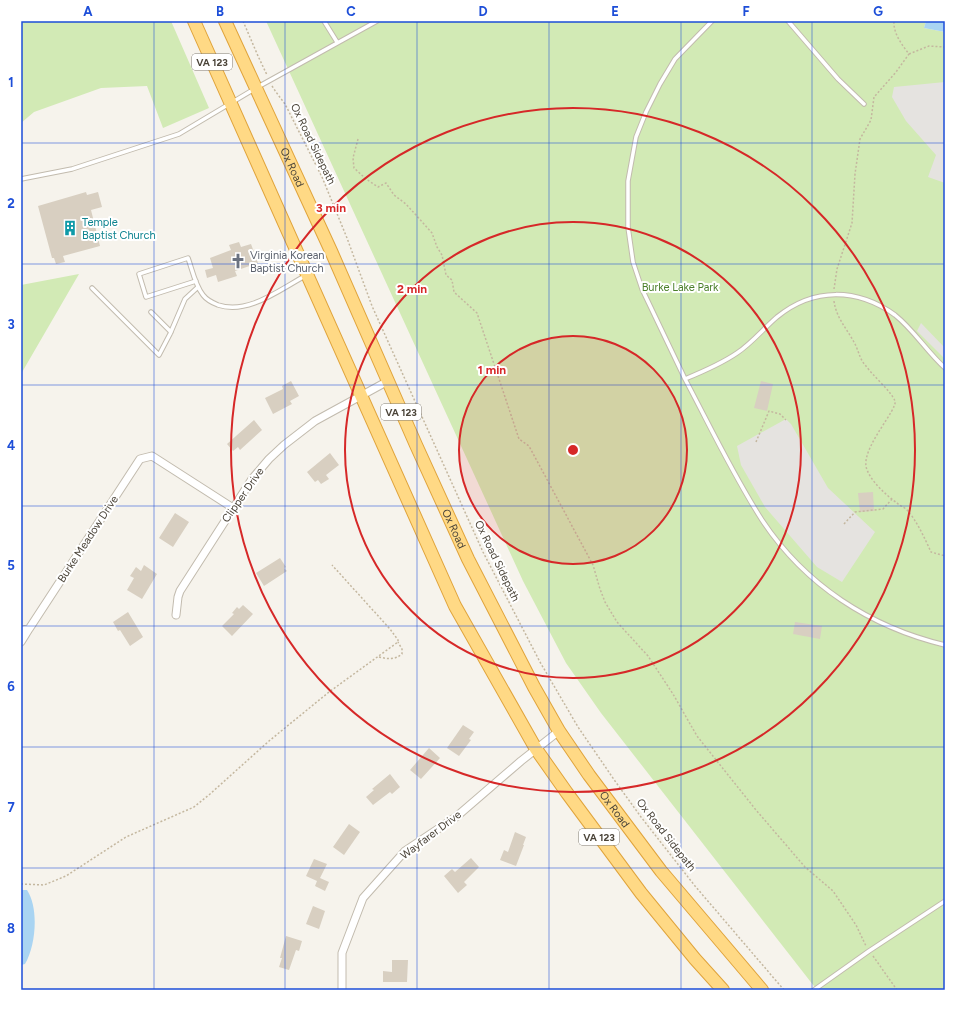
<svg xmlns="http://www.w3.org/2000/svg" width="966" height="1011" viewBox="0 0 966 1011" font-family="Figtree,sans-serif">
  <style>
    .green { fill: #d2eab5 }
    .parking { fill: #e5e3e0 }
    .water { fill: #a9d4f2 }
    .building { fill: #d8cfc1 }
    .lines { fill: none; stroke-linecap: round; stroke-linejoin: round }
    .service-casing { stroke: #c2bbae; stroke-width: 5.5 }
    .minor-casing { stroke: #c2bbae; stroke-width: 9 }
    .trunk-casing { stroke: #e0a43c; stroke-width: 14 }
    .path { stroke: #c4b79f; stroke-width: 1.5; stroke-dasharray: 2 2; stroke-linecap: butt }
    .service { stroke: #fff; stroke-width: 3.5 }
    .minor { stroke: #fff; stroke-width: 7 }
    .trunk { stroke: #ffd985; stroke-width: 12 }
    .grid { fill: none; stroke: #1d4ed8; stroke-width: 1; stroke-opacity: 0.55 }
    .ring { fill: none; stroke: #d62828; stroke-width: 2 }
    .labels { text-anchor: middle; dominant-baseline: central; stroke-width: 4; stroke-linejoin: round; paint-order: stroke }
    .shield { fill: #fff; stroke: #817c74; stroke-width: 1 }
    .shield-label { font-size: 10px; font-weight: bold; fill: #4b4439 }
    .street-label { font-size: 11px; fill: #4b4439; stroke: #fff }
    .culture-label { font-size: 11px; fill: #0d838f; stroke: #fff; text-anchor: start }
    .worship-label { font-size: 11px; fill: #5b616d; stroke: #fff; text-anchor: start }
    .park-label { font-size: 11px; fill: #4a7f2a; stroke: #fff }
    .centre { fill: #d62828; stroke: #fff; stroke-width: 2 }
    .ring-label { font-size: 12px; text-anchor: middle; font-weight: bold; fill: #d62828; stroke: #fff; stroke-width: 4; stroke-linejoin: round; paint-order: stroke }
    .neatline { fill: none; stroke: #1d4ed8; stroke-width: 1.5 }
    .grid-label { font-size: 13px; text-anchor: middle; font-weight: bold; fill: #1d4ed8 }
  </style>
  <rect width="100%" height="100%" fill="#f6f3ec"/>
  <!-- green -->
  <path class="green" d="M 21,21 L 171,21 L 209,108 L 163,128 L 147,86 L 101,88 L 34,112 L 21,123 Z
    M 266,21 L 926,21 L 924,28 L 945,32 L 945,990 L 817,990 L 601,713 L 566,663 L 523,581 Z
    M 79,274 L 21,374 L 21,285 Z"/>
  <!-- parking -->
  <path class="parking" d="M 945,82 L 945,183 L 928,177 L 936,155 L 906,121 L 892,97 L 894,87 Z
    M 921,323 L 945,348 L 945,359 L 917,331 Z
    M 786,419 L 791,424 L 828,488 L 875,532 L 842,582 L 817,567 L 765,507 L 741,465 L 737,446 Z"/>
  <!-- water -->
  <path class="water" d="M 926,21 L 945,21 L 945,32 L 924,28 Z
    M 21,890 L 27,890 C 39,908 36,945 25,964 L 21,965 Z"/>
  <!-- building -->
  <path class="building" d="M 86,192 L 87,195 L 98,192 L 102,207 L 91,210 L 100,246 L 63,256 L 65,262 L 56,264 L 54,258 L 52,258 L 38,206 Z
    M 239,242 L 241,247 L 251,244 L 258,263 L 235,271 L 237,276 L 218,282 L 216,275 L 207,278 L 205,270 L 213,268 L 210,258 L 231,250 L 229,245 Z
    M 291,381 L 299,396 L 290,401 L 292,404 L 273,414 L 265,398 L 283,389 L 282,386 Z
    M 761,381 L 773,384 L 767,411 L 754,408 Z
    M 254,420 L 262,430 L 240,450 L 238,447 L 233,451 L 227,444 Z
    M 330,453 L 339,465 L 326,475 L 329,479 L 321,484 L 318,480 L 315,482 L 307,472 Z
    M 873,492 L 874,511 L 860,512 L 858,493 Z
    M 175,513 L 189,522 L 173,547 L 159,538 Z
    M 280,558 L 286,567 L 284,568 L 287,571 L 264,586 L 256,573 Z
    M 144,565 L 157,574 L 142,599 L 127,590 L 134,578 L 130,576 L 136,567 L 141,571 Z
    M 243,605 L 253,614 L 232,636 L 222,626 L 234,614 L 232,613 L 237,607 L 239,609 Z
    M 128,612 L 143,637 L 130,646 L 120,630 L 118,631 L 113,622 Z
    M 795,622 L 822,626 L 820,639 L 793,634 Z
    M 463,725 L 474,732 L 469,739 L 471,740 L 459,756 L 447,748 Z
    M 429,748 L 440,758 L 421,779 L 410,770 Z
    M 390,774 L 400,787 L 392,794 L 390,792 L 373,805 L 366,797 L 374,790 L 372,789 Z
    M 349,824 L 360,832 L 344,855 L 333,847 Z
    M 515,832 L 526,837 L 523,845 L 524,845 L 516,866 L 500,860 L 504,850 L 508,852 Z
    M 471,858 L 479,867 L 464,882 L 467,885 L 458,893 L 444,876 L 452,869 L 455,872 Z
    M 314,859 L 327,864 L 320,878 L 329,882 L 325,891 L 315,886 L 317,881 L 306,876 Z
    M 313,906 L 325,911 L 319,929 L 306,924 Z
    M 286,936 L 302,941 L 299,951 L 296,950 L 289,970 L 279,967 L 282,958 L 280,958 Z
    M 392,960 L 408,960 L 407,982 L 383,982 L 383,971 L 392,972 Z"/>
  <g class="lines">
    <!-- service casing -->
    <g class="service-casing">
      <path id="service" d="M 324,21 L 337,42
        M 788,21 L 838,79 L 864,104
        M 21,179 L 72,169 L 179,134 L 256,88 L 377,21
        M 196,281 L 146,297 L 139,274 L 188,258 C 192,269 195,285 203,295 C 206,299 213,303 218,305 C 248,315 279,290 305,276
        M 92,288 L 159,355 L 170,334 L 185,299 L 198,287
        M 151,312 L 171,332
        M 945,368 C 927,352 914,330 895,315 C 857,288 814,287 777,317 C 763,329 752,343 737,353 C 721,364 702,372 685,379 C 710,426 733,475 762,520 C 805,585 870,627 945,645
        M 685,379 L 642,289 L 633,262 L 628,227 L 628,181 L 636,137 L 646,112 L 660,84 L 675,59 L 712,21
        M 814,990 L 869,951 L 945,901"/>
    </g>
    <!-- minor casing -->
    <g class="minor-casing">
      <path id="minor" d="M 176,615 L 178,597 L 180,591 L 252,479 L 269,459 L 284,445 L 315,421 L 388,381
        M 21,630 L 29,629 L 140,459 L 152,456 L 233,508
        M 21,642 L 29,629
        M 342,990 L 342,953 L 363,898 L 405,851 L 456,817 L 521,761 L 559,731"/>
    </g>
    <!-- trunk casing -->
    <g class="trunk-casing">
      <g id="trunk">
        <path d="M 194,21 L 455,606 L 536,749 L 567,793 L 641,893 L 695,959 L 723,990"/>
        <path id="s1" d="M 225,21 L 331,251 L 416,445 L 468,559 L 534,687 L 559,731 L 589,775 L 661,871 L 762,990"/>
      </g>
    </g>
    <!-- path -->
    <path class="path" d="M 243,21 L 258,56 L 267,75
      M 909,54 L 929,46 L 945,47
      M 272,86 L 276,92 L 285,104 L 322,177 L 347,238 L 372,306 L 483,552 L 540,662 L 578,727 L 615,781 L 641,817 L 695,886 L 784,990
      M 358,139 L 353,158 L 354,168 L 366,179 L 378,187 L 386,183 L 394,195 L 406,204 L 432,233 L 437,247 L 442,255 L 446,275 L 452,280 L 454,292 L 477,313 L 519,439 L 529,446 L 593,565 L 600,589 L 605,602 L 617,622 L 648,656 L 673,694 L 697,736 L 756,810 L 805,867 L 833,891 L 856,925 L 866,946
      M 834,289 L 837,269 L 852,223 L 855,174 L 860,139 L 871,120 L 874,97 L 896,72 L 909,54 C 902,45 893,33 894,21
      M 834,301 C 836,318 848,330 855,344 C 859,352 860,360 866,366 C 873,376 891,391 895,401 C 898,409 863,446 866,466 C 868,479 887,496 897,503 C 900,506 904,507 907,510 C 917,521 925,539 931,552 L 945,556
      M 756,442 L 769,411 L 780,414 L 786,420
      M 844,524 L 855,512 L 883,509 L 892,499
      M 379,657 C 388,659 395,660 402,654 L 402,649 L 398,642
      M 21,884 L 44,885 L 66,876 L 126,837 L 194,807 L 210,794 L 269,741 L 329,692 L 398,642 L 398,640 L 390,629 L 332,565
      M 873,956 L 897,990"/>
    <!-- service -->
    <use href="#service" class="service"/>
    <!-- minor -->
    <use href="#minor" class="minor"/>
    <!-- trunk -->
    <use href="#trunk" class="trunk"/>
  </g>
  <!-- grid -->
  <path class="grid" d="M 154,21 L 154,990M 285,21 L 285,990M 417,21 L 417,990M 549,21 L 549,990M 681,21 L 681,990M 812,21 L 812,990M 21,143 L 945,143M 21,264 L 945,264M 21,385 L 945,385M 21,506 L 945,506M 21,626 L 945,626M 21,747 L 945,747M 21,868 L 945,868"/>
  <!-- distance rings -->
  <circle cx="573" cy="450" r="114" fill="#d62828" fill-opacity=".12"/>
  <g class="ring">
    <circle cx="573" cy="450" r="114"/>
    <circle cx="573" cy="450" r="228"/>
    <circle cx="573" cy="450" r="342"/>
  </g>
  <!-- icons -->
  <defs>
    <g id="building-bare" transform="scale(1.2)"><path d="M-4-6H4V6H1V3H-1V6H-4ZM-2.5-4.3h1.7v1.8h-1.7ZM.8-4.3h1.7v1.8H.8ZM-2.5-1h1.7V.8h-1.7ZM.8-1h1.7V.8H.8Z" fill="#0f9aa8" stroke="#fff" stroke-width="2.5" paint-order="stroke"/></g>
    <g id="church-bare" transform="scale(1.2)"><path d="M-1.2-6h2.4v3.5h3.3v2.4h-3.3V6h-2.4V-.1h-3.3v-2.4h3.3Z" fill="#6b7280" stroke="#fff" stroke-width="2.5" paint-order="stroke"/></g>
  </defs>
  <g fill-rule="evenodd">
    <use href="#building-bare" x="70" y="228"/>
    <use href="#church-bare" x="238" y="261"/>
  </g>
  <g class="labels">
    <!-- shield labels -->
    <g class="shield">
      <rect x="192" y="54" width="40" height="16" rx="3"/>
      <rect x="381" y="404" width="40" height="16" rx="3"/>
      <rect x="579" y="829" width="40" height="16" rx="3"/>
    </g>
    <g class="shield-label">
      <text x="212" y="62">VA 123</text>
      <text x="401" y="412">VA 123</text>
      <text x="599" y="837">VA 123</text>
    </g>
    <!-- street labels -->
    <g class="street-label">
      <text transform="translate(313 144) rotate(64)">Ox Road Sidepath</text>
      <text stroke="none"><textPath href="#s1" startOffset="161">Ox Road</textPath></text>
      <text transform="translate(243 495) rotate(-55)">Clipper Drive</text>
      <text stroke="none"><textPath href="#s1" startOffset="557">Ox Road</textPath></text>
      <text transform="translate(88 539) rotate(-57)">Burke Meadow Drive</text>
      <text transform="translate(497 561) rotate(64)">Ox Road Sidepath</text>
      <text stroke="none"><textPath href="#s1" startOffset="881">Ox Road</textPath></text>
      <text transform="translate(431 835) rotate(-37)">Wayfarer Drive</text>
      <text transform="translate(666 835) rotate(52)">Ox Road Sidepath</text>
    </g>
    <!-- culture labels -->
    <g class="culture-label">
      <text x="82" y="222">Temple<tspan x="82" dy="13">Baptist Church</tspan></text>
    </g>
    <!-- worship labels -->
    <g class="worship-label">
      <text x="250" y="255">Virginia Korean<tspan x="250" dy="13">Baptist Church</tspan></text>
    </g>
    <!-- park labels -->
    <g class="park-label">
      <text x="680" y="287">Burke Lake Park</text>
    </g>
  </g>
  <circle cx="573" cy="450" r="6" class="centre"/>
  <g class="ring-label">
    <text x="331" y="212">3 min</text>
    <text x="412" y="293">2 min</text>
    <text x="492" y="374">1 min</text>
  </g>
  <!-- border -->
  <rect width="966" height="1011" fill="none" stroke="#ffffff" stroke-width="44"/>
  <rect x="22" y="22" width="922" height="967" class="neatline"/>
  <g class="grid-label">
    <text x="88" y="16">A</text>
    <text x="220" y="16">B</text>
    <text x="351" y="16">C</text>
    <text x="483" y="16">D</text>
    <text x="615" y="16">E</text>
    <text x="746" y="16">F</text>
    <text x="878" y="16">G</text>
    <text x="11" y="87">1</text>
    <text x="11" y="208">2</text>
    <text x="11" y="329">3</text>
    <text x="11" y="450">4</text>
    <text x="11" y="570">5</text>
    <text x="11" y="691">6</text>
    <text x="11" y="812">7</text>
    <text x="11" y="933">8</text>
  </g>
</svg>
